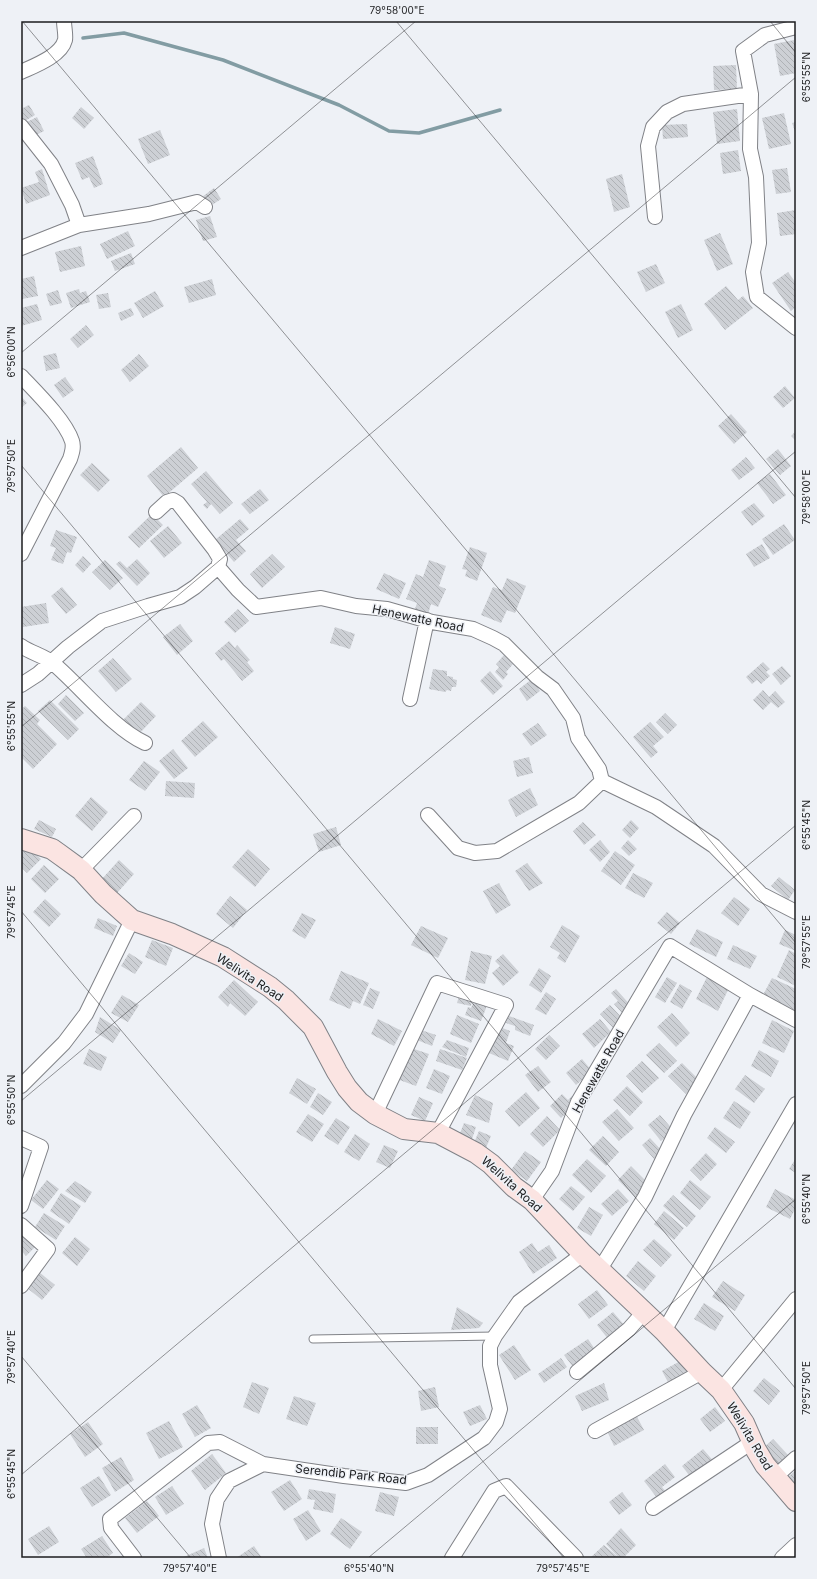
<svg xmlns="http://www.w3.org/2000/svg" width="817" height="1579" viewBox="0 0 817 1579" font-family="Inter,sans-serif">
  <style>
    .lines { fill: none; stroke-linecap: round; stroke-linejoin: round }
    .stream { stroke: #829ca3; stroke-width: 3.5 }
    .building { fill: url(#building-back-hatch) }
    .lane-casing { stroke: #808287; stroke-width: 9 }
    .street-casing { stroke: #808287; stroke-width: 16 }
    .secondary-casing { stroke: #808287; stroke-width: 22 }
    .lane { stroke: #fff; stroke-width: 7 }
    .street { stroke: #fff; stroke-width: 14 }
    .secondary { stroke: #fbe4e2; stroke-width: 20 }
    .ticks { fill: none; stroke: #1c1d1f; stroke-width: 1; stroke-opacity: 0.45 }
    .labels { text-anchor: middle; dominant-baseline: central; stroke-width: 3; stroke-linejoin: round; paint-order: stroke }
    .street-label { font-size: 12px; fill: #1c1d1f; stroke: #eef1f6 }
    .neatline { fill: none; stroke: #1c1d1f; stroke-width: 1.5 }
    .ticks-label { font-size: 10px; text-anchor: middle; fill: #1c1d1f }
  </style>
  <defs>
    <pattern id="building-back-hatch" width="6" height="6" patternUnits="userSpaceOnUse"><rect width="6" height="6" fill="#cdd0d5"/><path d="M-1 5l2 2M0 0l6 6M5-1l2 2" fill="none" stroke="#afb2b6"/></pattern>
  </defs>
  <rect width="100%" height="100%" fill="#eef1f6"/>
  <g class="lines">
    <!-- stream -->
    <path class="stream" d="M 83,38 L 124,33 L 223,60 L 339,105 L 389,131 L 419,133 L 500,110"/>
  </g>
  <!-- building -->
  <path class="building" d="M 794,40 L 796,48 L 796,73 L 780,76 L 774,44 Z
    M 736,65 L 737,89 L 714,90 L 713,66 Z
    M 29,105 L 35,115 L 23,122 L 21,118 L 21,109 Z
    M 81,107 L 94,118 L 84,129 L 72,118 Z
    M 737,109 L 740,141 L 717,144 L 713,112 Z
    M 784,113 L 791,144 L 769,149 L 762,118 Z
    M 37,117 L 44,131 L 32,137 L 25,123 Z
    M 796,122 L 796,134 L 792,123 Z
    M 687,124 L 688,137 L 663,139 L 662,125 Z
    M 160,130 L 170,155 L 148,164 L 138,139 Z
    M 738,150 L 741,171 L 723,174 L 720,153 Z
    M 93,156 L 103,184 L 94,188 L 89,177 L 82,180 L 75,163 Z
    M 787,168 L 791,192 L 776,194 L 772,170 Z
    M 42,169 L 50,195 L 26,204 L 21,188 L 39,182 L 35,172 Z
    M 622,174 L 630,207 L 614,212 L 606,179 Z
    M 214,188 L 221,199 L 209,207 L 202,197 Z
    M 796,210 L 796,234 L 780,236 L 777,213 Z
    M 210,216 L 217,237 L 203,241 L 196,220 Z
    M 128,231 L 135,246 L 107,259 L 100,244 Z
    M 720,233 L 733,264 L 717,271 L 704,240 Z
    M 81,246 L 85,266 L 60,272 L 55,252 Z
    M 131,253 L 135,264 L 115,271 L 111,261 Z
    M 656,264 L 665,283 L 646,292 L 637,272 Z
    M 788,272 L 796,283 L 796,307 L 791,311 L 772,283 Z
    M 34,276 L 38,296 L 22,299 L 21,279 Z
    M 212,279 L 216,295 L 189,303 L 184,287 Z
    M 726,286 L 738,300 L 743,296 L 753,308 L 725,330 L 704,304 Z
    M 79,289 L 80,293 L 86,291 L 90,302 L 71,308 L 66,293 Z
    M 58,290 L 62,303 L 50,306 L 46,294 Z
    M 155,291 L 164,306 L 143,318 L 134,303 Z
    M 108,293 L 111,307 L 99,309 L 96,295 Z
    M 37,304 L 42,320 L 21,326 L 21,308 Z
    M 681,304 L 693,330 L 678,338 L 665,312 Z
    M 131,308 L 134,315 L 121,321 L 118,313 Z
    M 86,325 L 94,335 L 78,348 L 70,339 Z
    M 56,353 L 60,368 L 46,371 L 43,356 Z
    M 139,354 L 149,366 L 130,382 L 121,370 Z
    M 65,377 L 74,390 L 63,398 L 54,385 Z
    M 785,386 L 795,398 L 783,408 L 773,397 Z
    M 21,396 L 27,403 L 21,408 Z
    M 731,414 L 747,432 L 734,444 L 718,426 Z
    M 796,431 L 796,441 L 791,436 Z
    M 181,447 L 198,468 L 164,497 L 147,476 Z
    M 778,449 L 791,466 L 780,475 L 766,459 Z
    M 746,457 L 755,468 L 739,480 L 731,470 Z
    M 92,463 L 110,480 L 98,492 L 80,475 Z
    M 206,471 L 233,503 L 220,514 L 211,504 L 207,509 L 203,505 L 207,502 L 191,484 Z
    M 770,474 L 786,495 L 773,504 L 757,483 Z
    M 260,489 L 269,500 L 250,514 L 241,504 Z
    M 754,503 L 765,516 L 752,526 L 741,512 Z
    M 152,514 L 163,525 L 139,548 L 128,537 Z
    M 240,519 L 249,529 L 236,540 L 246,551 L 234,562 L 215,540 Z
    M 784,524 L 795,540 L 773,555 L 762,539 Z
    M 168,526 L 182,543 L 164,558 L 150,541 Z
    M 56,530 L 77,537 L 71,553 L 67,552 L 63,564 L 51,560 L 56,548 L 50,546 Z
    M 762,544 L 770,558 L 754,567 L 746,554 Z
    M 470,547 L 487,553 L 477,581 L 465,576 L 467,570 L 462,569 Z
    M 272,554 L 285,567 L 262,588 L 250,574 Z
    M 83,556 L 91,564 L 83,573 L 75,565 Z
    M 137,559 L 150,573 L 137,586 L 116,564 L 120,561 L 127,568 Z
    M 105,560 L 123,578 L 110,590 L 92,572 Z
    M 429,560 L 446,566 L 439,586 L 446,589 L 438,607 L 431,604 L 428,614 L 415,609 L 417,603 L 406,599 L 416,574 L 423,577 Z
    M 384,573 L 406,583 L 399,599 L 376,589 Z
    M 507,578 L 526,586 L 515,613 L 507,610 L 501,623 L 481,615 L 493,587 L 502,590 Z
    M 62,587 L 77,605 L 66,614 L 51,596 Z
    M 46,603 L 49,623 L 23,627 L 21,607 Z
    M 238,609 L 249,621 L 235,633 L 224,622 Z
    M 180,624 L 193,641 L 177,655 L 163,637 Z
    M 335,627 L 355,634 L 350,649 L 330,643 Z
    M 229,641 L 235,648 L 237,645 L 250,660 L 247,662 L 254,671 L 242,681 L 224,659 L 221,661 L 215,653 Z
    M 504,655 L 513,664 L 506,672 L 508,674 L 503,680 L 495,672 L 499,667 L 496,664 Z
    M 113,658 L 132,679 L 116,692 L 98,671 Z
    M 763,662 L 770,669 L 766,672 L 770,676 L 761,684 L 757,680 L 752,684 L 746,677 Z
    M 782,666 L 791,676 L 781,685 L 772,674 Z
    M 433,669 L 447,671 L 447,676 L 453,677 L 453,679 L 457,680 L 456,687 L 452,687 L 451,691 L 447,690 L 445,692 L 429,689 Z
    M 490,671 L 503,686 L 493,695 L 480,681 Z
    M 532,679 L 540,691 L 527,701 L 519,689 Z
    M 763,690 L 769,697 L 775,691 L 785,702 L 778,708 L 771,702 L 763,710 L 753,700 Z
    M 66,695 L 84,713 L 75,721 L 58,704 Z
    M 50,700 L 79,729 L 68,740 L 38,711 Z
    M 141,702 L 156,716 L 137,736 L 122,721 Z
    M 25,706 L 40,720 L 37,724 L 57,744 L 33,769 L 21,757 L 21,710 Z
    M 665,713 L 677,725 L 668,734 L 656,722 Z
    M 203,721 L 218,737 L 195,757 L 181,741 Z
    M 650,722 L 664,737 L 653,746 L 658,752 L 651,758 L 633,737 Z
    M 538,723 L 547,735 L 531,746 L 522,734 Z
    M 173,749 L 188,768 L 174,779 L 159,761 Z
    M 529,757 L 533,773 L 517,777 L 513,761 Z
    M 144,761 L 160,772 L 145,791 L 129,780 Z
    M 166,781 L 195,783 L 194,798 L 165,796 Z
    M 530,788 L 538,805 L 516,817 L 508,800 Z
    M 91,797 L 108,812 L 92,831 L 75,816 Z
    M 39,820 L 56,829 L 52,837 L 34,829 Z
    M 631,820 L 639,828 L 630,838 L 622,830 Z
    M 583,822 L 596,835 L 584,845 L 573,831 Z
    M 336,827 L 341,845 L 319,852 L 313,834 Z
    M 600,840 L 610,852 L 600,862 L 589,850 Z
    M 628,840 L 637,849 L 629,856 L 621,848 Z
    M 27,847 L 41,859 L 27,873 L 21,867 L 21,854 Z
    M 248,849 L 270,869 L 255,887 L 232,867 Z
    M 615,851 L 635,865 L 621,885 L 601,871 Z
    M 119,860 L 134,874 L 117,893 L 102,879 Z
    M 527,863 L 543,883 L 529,891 L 515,871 Z
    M 44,865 L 59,879 L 45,893 L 31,879 Z
    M 633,873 L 653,883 L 644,898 L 625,888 Z
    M 779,877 L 795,890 L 788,900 L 771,886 Z
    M 499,883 L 511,905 L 496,914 L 483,891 Z
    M 230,896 L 247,910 L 233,928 L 216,914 Z
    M 734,897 L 750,909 L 738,926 L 721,913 Z
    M 45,899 L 61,914 L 49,927 L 33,912 Z
    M 667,912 L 680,923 L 671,934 L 657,923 Z
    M 302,913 L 316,920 L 305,939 L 292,931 Z
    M 98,918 L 117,926 L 113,936 L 94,928 Z
    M 562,925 L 580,936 L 565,963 L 557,958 L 560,953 L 550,947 Z
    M 421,926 L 448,938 L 438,958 L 411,945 Z
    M 697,929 L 723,942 L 716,957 L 689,944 Z
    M 785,930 L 796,935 L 796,951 L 779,944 Z
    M 152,940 L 173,948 L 166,966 L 145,957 Z
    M 733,945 L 757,956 L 750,969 L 727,959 Z
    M 789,950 L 796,954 L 796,986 L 777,977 Z
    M 471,951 L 492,956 L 485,984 L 465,980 Z
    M 129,953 L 143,962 L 135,974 L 121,966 Z
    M 503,954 L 519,972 L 503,986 L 492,973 L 500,966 L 495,961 Z
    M 539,968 L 551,976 L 541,993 L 529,985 Z
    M 341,971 L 369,983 L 360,1004 L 353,1001 L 350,1009 L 329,1000 Z
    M 667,977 L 677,983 L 665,1003 L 655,997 Z
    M 707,977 L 729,988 L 718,1011 L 696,999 Z
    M 772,978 L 796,989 L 796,1007 L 794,1010 L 763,995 Z
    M 234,980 L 258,1002 L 245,1016 L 230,1003 L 228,1007 L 218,997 Z
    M 680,984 L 692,991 L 682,1009 L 670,1002 Z
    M 370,988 L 380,992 L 373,1009 L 363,1005 Z
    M 616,989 L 632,1007 L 623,1014 L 614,1004 L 618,1001 L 611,993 Z
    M 460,992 L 473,995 L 471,1006 L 457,1003 Z
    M 546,992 L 556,999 L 546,1015 L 535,1009 Z
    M 122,995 L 139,1005 L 128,1022 L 111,1013 Z
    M 475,999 L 488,1003 L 481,1021 L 465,1015 L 468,1007 L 471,1008 Z
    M 610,1005 L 625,1021 L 615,1030 L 600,1014 Z
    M 672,1013 L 690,1033 L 676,1047 L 657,1027 Z
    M 457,1015 L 479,1024 L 471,1043 L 450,1034 Z
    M 509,1016 L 534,1025 L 530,1036 L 515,1030 L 515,1026 L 506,1023 Z
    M 100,1017 L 121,1030 L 113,1043 L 95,1032 Z
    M 378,1019 L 402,1031 L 394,1046 L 371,1034 Z
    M 600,1019 L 611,1032 L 594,1048 L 582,1034 Z
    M 772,1020 L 794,1031 L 784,1053 L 762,1043 Z
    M 500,1027 L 510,1031 L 506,1043 L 514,1046 L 508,1061 L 489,1053 Z
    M 421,1030 L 436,1035 L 432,1046 L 417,1040 Z
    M 549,1035 L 560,1046 L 546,1060 L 535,1049 Z
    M 447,1040 L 469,1048 L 466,1057 L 442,1047 Z
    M 659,1043 L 677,1061 L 664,1073 L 646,1055 Z
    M 408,1047 L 429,1054 L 416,1086 L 394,1078 Z
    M 89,1049 L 107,1057 L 101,1071 L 83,1064 Z
    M 440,1049 L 467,1058 L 462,1070 L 436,1061 Z
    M 759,1050 L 779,1061 L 771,1077 L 751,1066 Z
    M 582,1059 L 592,1071 L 576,1085 L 566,1073 Z
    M 642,1061 L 659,1078 L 642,1093 L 626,1076 Z
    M 682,1063 L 700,1081 L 686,1094 L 668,1076 Z
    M 538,1066 L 551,1082 L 538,1092 L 525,1075 Z
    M 434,1069 L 450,1076 L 442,1094 L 426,1088 Z
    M 745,1075 L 765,1089 L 754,1103 L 735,1089 Z
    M 297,1078 L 316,1089 L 307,1104 L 289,1093 Z
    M 627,1086 L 643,1102 L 630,1116 L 613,1100 Z
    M 526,1092 L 540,1108 L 519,1127 L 505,1111 Z
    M 318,1093 L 332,1102 L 323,1115 L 310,1107 Z
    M 562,1094 L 568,1100 L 572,1096 L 578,1102 L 561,1118 L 550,1106 Z
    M 475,1095 L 493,1103 L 489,1123 L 466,1115 Z
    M 419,1097 L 433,1103 L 425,1121 L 411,1115 Z
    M 734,1101 L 751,1112 L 740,1129 L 723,1118 Z
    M 617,1109 L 634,1128 L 619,1141 L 602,1122 Z
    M 308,1114 L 324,1124 L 312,1142 L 296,1132 Z
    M 660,1115 L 674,1131 L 661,1141 L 648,1125 Z
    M 547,1116 L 560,1130 L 543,1147 L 530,1134 Z
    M 336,1118 L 350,1127 L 338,1145 L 324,1136 Z
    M 464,1123 L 476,1127 L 470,1145 L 457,1141 Z
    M 715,1127 L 735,1142 L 726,1153 L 707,1138 Z
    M 479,1131 L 491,1136 L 485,1150 L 473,1145 Z
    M 355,1134 L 370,1144 L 359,1161 L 344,1152 Z
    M 603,1136 L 619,1152 L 606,1166 L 589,1150 Z
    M 650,1138 L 662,1151 L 654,1159 L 642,1145 Z
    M 384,1145 L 398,1151 L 390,1168 L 376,1162 Z
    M 525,1151 L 541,1162 L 527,1181 L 511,1170 Z
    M 706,1153 L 717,1164 L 701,1181 L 690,1170 Z
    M 796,1158 L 796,1173 L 789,1169 Z
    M 587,1159 L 606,1176 L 591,1193 L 572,1175 Z
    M 631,1166 L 649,1184 L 636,1198 L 618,1180 Z
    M 47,1180 L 59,1189 L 43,1209 L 31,1200 Z
    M 690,1180 L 711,1197 L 700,1210 L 680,1193 Z
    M 75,1181 L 92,1192 L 85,1203 L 65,1191 Z
    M 571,1186 L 585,1197 L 573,1211 L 559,1199 Z
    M 618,1189 L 629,1201 L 612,1216 L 601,1204 Z
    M 775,1189 L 796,1200 L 796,1207 L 790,1219 L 766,1207 Z
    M 61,1193 L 81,1206 L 69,1224 L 50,1211 Z
    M 673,1195 L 696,1216 L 687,1227 L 663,1206 Z
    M 589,1207 L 603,1215 L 591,1236 L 577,1228 Z
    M 664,1211 L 684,1228 L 674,1240 L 654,1224 Z
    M 44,1213 L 65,1226 L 56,1240 L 35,1227 Z
    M 21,1233 L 36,1246 L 26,1256 L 21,1250 Z
    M 75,1237 L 90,1249 L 77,1266 L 62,1253 Z
    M 654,1239 L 672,1255 L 661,1267 L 643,1250 Z
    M 532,1243 L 538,1252 L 549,1245 L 557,1258 L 533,1274 L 519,1252 Z
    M 638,1261 L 656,1276 L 644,1291 L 626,1276 Z
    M 39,1272 L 55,1285 L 42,1300 L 26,1287 Z
    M 723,1281 L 745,1295 L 735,1311 L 712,1297 Z
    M 597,1290 L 608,1305 L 589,1319 L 578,1304 Z
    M 704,1303 L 724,1316 L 715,1331 L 694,1319 Z
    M 457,1307 L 483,1323 L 479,1328 L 451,1330 Z
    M 613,1312 L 626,1327 L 609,1340 L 597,1325 Z
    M 588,1339 L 596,1351 L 573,1367 L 564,1355 Z
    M 514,1345 L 531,1370 L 515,1380 L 499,1355 Z
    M 561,1358 L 567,1367 L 544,1383 L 538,1374 Z
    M 684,1359 L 691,1371 L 669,1384 L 662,1371 Z
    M 764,1378 L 780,1391 L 769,1405 L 753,1391 Z
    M 252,1382 L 269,1388 L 259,1414 L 243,1407 Z
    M 604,1383 L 609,1400 L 582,1411 L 575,1396 Z
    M 435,1387 L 439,1407 L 421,1411 L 418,1391 Z
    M 294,1396 L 316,1403 L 307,1426 L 286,1419 Z
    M 197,1405 L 211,1428 L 195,1437 L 182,1414 Z
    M 480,1405 L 487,1419 L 470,1426 L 463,1412 Z
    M 715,1407 L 725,1421 L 710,1432 L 700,1419 Z
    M 635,1413 L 644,1430 L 614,1446 L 607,1431 Z
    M 169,1421 L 183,1447 L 159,1459 L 146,1433 Z
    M 88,1422 L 103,1444 L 85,1457 L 70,1434 Z
    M 416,1427 L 438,1427 L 438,1444 L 416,1444 Z
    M 773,1439 L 789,1456 L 778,1466 L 762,1449 Z
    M 703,1449 L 715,1463 L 693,1480 L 682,1466 Z
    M 212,1454 L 226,1473 L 205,1490 L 191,1471 Z
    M 121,1457 L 134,1480 L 115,1492 L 102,1468 Z
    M 665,1464 L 675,1477 L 662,1487 L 666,1492 L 658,1499 L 644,1481 Z
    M 796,1470 L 796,1485 L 789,1476 Z
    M 99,1476 L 111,1495 L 92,1507 L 80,1488 Z
    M 290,1480 L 302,1499 L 284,1511 L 271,1492 Z
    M 172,1486 L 184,1504 L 166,1515 L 155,1497 Z
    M 309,1489 L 336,1494 L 333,1513 L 313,1509 L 315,1500 L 307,1499 Z
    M 380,1492 L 399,1497 L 394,1516 L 375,1511 Z
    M 622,1492 L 632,1505 L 619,1515 L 609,1502 Z
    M 147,1501 L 159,1516 L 137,1533 L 125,1518 Z
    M 308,1510 L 321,1531 L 306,1541 L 293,1519 Z
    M 341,1518 L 362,1532 L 350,1549 L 330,1534 Z
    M 49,1526 L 59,1542 L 38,1555 L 28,1539 Z
    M 621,1528 L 636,1545 L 623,1558 L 619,1558 L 606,1544 Z
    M 102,1536 L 113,1553 L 106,1558 L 87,1558 L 81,1549 Z
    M 604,1545 L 619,1558 L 590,1558 Z
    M 254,1546 L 262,1558 L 236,1558 Z
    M 204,1548 L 208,1558 L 184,1558 L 184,1557 Z"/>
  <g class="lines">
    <!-- lane casing -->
    <g class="lane-casing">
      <path id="lane" d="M 313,1339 L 495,1336"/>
    </g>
    <!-- street casing -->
    <g class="street-casing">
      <path id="street" d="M 796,27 L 765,35 L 743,51 L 751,94 L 750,149 L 756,177 L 759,243 L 753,272 L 757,297 L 796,328
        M 21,72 C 34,66 61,56 65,40 C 66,35 64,27 64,21
        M 21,126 L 51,164 L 72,205 L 79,225 L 21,248
        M 655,217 L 648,146 L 653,127 L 667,112 L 683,104 L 751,94
        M 79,225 L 149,214 L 197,202 L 205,207
        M 21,376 C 36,392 65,420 72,441 C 74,447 72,453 70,459 L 21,554
        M 156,512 L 167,502 L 173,500 L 178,503 L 214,549 L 220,559 L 218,567
        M 21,646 C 31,653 45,656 54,664 C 81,687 113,728 145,743
        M 21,685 L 38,674 L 68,647 L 102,621 L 148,606 L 180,597 L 195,587 L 218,567 L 238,590 L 256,607 L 321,598 L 356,606 L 387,609 L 432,622 L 473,629 L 493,638 L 504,644 L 537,677 L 553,689 L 573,718 L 578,738 L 599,769 L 602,781
        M 410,699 L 427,620
        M 602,781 L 656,807 L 714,846 L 761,894 L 796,912
        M 428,815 L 458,848 L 475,853 L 497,851 L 579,803 L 602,781
        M 81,870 L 134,816
        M 750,995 L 796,1020
        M 21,1086 L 64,1043 L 86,1014 L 132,920
        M 375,1114 L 437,983 L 506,1005 L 438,1133
        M 21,1138 L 41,1147 L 21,1206
        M 532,1200 L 552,1171 L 578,1102 L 670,946 L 750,995 L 684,1115 L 645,1197 L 600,1269
        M 21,1225 L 48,1249 L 21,1286
        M 664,1331 L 796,1104
        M 577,1372 L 629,1329 L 644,1312
        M 721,1390 L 796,1299
        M 595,1431 L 702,1372
        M 775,1477 L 796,1458
        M 653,1508 L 752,1442
        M 134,1558 L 111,1528 L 110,1519 L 208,1443 L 220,1442 L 263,1464 L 344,1476 L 406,1483 L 428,1475 L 484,1438 L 496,1422 L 500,1409 L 490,1365 L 490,1346 L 495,1336 L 519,1302 L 583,1254
        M 219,1558 L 212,1524 L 217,1499 L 229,1481 L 263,1464
        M 452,1558 L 494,1491 L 506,1486 L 576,1558
        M 782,1558 L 796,1545"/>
    </g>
    <!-- secondary casing -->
    <g class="secondary-casing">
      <path id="secondary" d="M 21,839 L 52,849 L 59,854 L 81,870 L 103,894 L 132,920 L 172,934 L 223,957 L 270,987 L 286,1000 L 313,1027 L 337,1072 L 347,1088 L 359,1102 L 375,1114 L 404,1129 L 438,1133 L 476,1153 L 491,1164 L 514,1187 L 532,1200 L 583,1254 L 664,1331 L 702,1372 L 721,1390 L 744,1423 L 756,1450 L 765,1465 L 796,1501"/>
    </g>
    <!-- lane -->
    <use href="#lane" class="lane"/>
    <!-- street -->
    <use href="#street" class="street"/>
    <!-- secondary -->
    <use href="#secondary" class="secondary"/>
  </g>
  <!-- ticks -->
  <path class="ticks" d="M 22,21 L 796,943M 396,21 L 796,498M 770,21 L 796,53M 21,353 L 416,21M 21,465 L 796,1389M 21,727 L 796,77M 21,911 L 564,1558M 21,1101 L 796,451M 21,1356 L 191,1558M 21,1475 L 796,825M 368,1558 L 796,1199"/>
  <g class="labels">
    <!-- street labels -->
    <g class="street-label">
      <text transform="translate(418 618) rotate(12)">Henewatte Road</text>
      <text transform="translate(250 977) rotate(33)">Welivita Road</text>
      <text transform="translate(598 1071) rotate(-61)">Henewatte Road</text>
      <text transform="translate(512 1184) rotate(42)">Welivita Road</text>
      <text transform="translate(750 1436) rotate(59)">Welivita Road</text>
      <text transform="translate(351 1474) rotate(6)">Serendib Park Road</text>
    </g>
  </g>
  <!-- border -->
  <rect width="817" height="1579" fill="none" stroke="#eef1f6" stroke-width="44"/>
  <rect x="22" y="22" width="773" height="1535" class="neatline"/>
  <g class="ticks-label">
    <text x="397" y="14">79°58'00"E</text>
    <text transform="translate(806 77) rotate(-90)" y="4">6°55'55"N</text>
    <text transform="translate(11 352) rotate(-90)" y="4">6°56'00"N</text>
    <text transform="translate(11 466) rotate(-90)" y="4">79°57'50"E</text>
    <text transform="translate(806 497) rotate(-90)" y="4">79°58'00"E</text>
    <text transform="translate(11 726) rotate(-90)" y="4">6°55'55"N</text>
    <text transform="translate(806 825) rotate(-90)" y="4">6°55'45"N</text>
    <text transform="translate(11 912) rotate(-90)" y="4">79°57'45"E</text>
    <text transform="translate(806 942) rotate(-90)" y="4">79°57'55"E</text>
    <text transform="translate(11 1100) rotate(-90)" y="4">6°55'50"N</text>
    <text transform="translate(806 1199) rotate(-90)" y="4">6°55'40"N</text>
    <text transform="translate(11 1357) rotate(-90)" y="4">79°57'40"E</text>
    <text transform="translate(806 1388) rotate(-90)" y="4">79°57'50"E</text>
    <text transform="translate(11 1474) rotate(-90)" y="4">6°55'45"N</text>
    <text x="190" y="1572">79°57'40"E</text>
    <text x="369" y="1572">6°55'40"N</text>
    <text x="563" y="1572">79°57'45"E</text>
  </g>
</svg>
